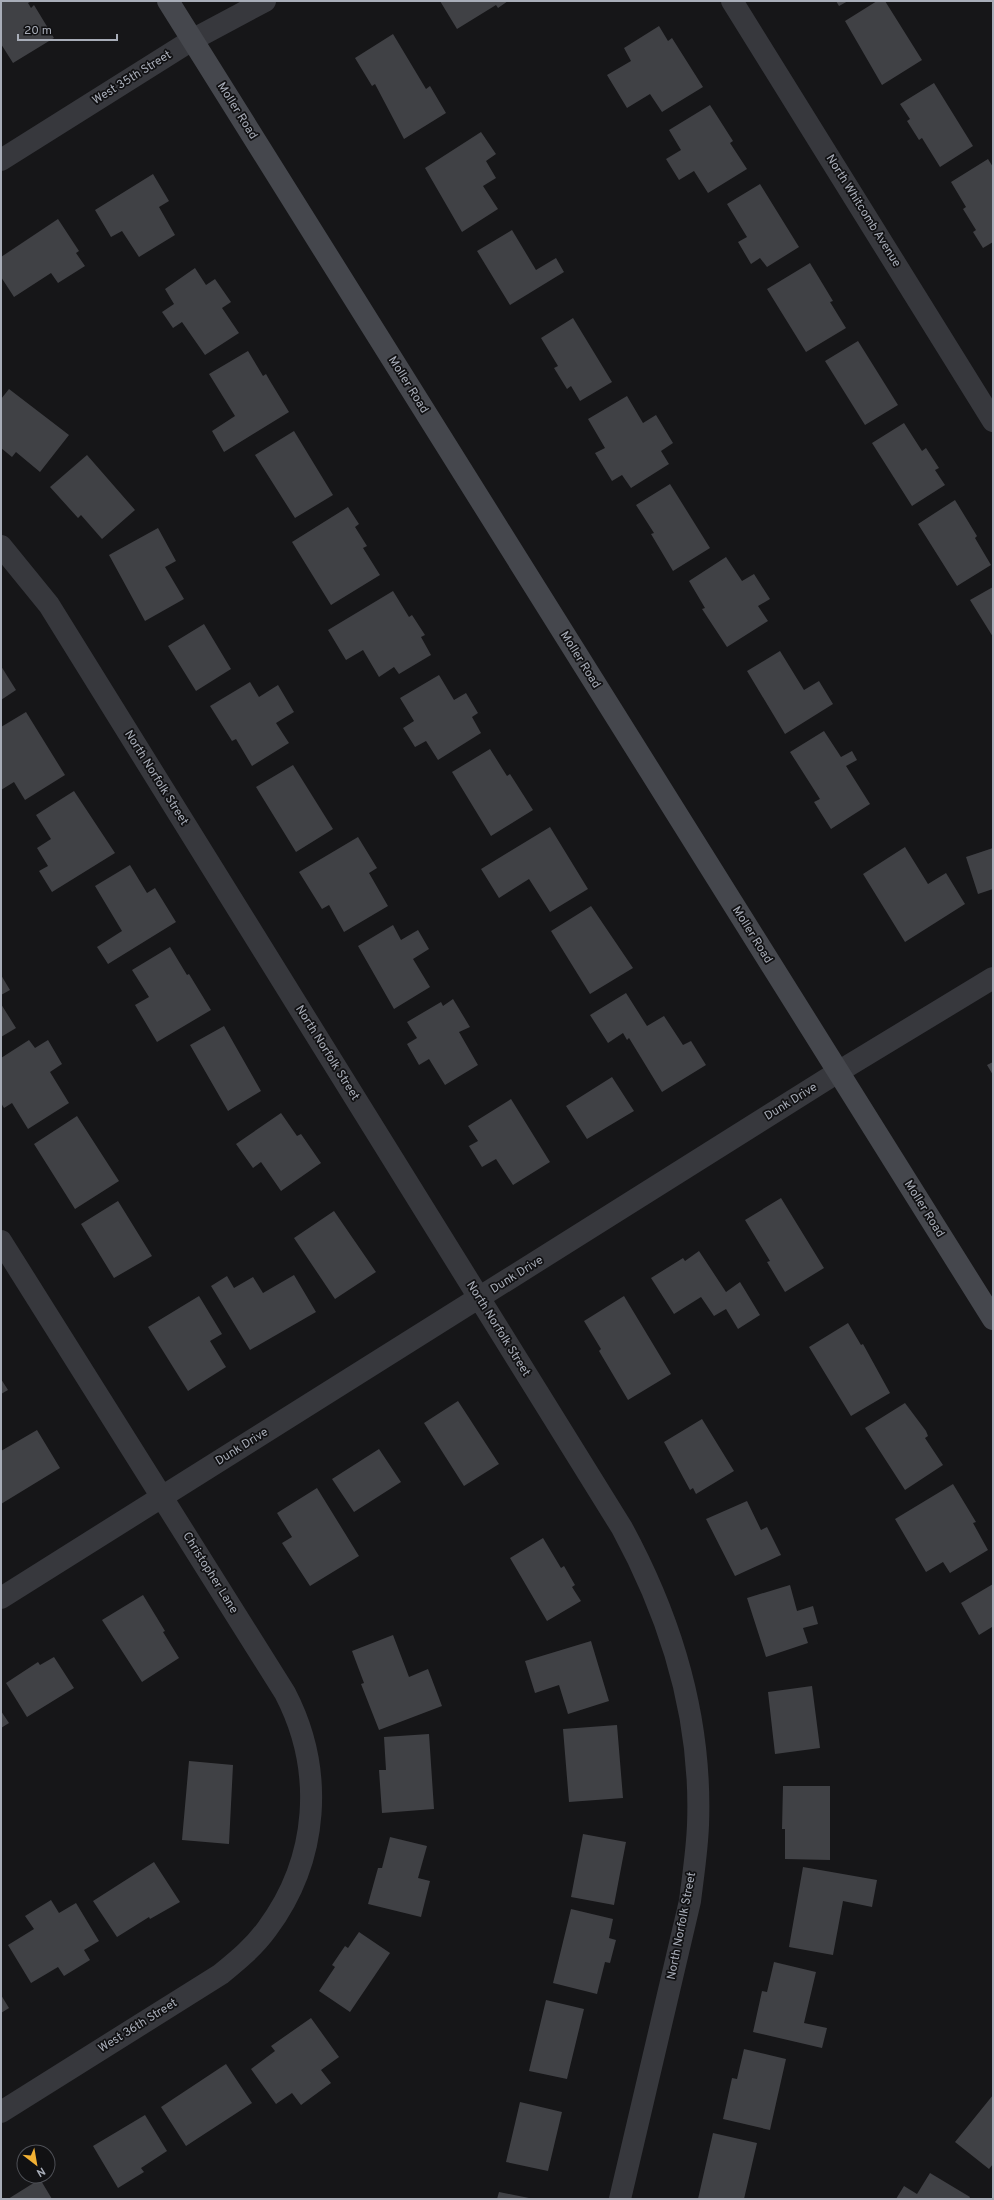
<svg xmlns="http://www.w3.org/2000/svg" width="994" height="2200" viewBox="0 0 994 2200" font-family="Overpass,sans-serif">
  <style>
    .building { fill: #404145 }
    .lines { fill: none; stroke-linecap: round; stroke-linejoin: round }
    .street { stroke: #37383d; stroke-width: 22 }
    .secondary { stroke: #45474d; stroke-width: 22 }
    .labels { text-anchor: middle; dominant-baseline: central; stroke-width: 3.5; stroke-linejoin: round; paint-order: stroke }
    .street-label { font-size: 12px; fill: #a8adb8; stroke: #111113 }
  </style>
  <rect width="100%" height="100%" fill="#161618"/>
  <!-- building -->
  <path class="building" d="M 1,1 L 32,1 L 28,3 L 31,8 L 34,5 L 54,38 L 13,63 L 1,44 Z
    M 440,1 L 508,1 L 498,8 L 496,5 L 457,29 Z
    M 836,1 L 848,1 L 839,6 Z
    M 877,1 L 885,1 L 922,60 L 882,85 L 845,21 Z
    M 659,26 L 668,41 L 672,38 L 703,87 L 662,112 L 650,94 L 627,108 L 607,75 L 631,61 L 624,48 Z
    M 393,34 L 426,89 L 430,86 L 446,113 L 404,139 L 375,84 L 372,86 L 355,58 Z
    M 934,83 L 973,146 L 940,167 L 922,138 L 919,140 L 907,121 L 910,119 L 900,104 Z
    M 710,105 L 733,141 L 730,143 L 747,169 L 708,193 L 694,171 L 679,180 L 666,159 L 681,150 L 669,130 Z
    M 481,132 L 496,154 L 486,161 L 496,178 L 483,186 L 498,209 L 462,232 L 425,168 Z
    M 988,159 L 993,167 L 993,242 L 983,248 L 973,232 L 976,230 L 963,209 L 966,207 L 951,182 Z
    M 153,174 L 169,201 L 159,207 L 175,235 L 139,257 L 122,231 L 111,237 L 95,210 Z
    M 760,184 L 799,247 L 767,267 L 760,258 L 751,264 L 738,242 L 747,237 L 727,204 Z
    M 58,219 L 79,251 L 76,253 L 85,266 L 58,283 L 51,273 L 14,297 L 1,277 L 1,257 Z
    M 512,230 L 536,270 L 556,258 L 564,272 L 510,305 L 477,251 Z
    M 810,263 L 833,301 L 830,302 L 846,328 L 806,352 L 767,289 Z
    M 195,268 L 206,285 L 215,279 L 231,302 L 222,308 L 239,333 L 205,355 L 182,322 L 173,328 L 162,312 L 174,304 L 165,289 Z
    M 573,318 L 612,382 L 580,401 L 571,386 L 567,389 L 554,368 L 558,366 L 541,338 Z
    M 858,341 L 898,405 L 865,425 L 825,361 Z
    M 248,351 L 263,376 L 266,374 L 270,381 L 289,412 L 224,452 L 212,431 L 235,416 L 209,374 Z
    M 9,389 L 69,435 L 40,472 L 16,452 L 12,457 L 1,448 L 1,399 Z
    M 627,396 L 643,423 L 656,415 L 673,443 L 661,451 L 669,464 L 631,488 L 622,475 L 612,481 L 595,453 L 605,448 L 588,419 Z
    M 904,423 L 922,451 L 926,448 L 939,468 L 935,470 L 945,485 L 912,506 L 872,443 Z
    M 294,431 L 333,495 L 295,518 L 255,455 Z
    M 87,455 L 135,510 L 102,539 L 81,515 L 78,518 L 50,487 Z
    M 670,484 L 710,548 L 673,571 L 651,534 L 654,533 L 636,505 Z
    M 955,500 L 977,536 L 975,538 L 991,565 L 957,586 L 918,524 Z
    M 348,507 L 359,524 L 355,527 L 367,546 L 363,548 L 380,575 L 331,605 L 292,542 Z
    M 158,528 L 176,561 L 165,567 L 184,599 L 145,621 L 109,555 Z
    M 726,557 L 742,581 L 754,574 L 770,599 L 758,606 L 768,621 L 727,647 L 702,609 L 705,608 L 689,581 Z
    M 993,587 L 993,637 L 970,600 Z
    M 393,591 L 409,617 L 412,615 L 425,635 L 421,637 L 431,655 L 399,674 L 394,667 L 379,677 L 363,650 L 346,660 L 328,630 Z
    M 204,624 L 231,669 L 196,691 L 168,646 Z
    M 780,651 L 804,690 L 819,681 L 833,704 L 785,734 L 747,671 Z
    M 1,666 L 16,690 L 1,700 Z
    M 439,675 L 454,700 L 466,693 L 478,713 L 472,717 L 481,733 L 438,760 L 426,741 L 415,747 L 403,728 L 414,721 L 400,698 Z
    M 250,682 L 259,697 L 278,685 L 294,712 L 276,723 L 289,743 L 252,766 L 236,739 L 232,741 L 210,706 Z
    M 26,712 L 65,775 L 25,800 L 14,782 L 1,790 L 1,727 Z
    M 824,731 L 841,757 L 852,751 L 857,760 L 846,766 L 870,804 L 831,829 L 814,802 L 820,799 L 790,752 Z
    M 490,749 L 507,776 L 510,774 L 533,810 L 491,836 L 452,772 Z
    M 293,765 L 333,829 L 296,852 L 256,787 Z
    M 74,791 L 115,853 L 52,892 L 39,871 L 48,866 L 37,848 L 51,839 L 36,815 Z
    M 550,827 L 588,889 L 550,912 L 529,879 L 499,898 L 481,869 Z
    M 358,837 L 377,868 L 369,873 L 388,906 L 344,932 L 329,905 L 322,909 L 299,872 Z
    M 905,847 L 928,884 L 946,873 L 965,904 L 905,942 L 863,874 Z
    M 993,848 L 993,889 L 978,894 L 966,857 Z
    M 130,865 L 147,893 L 155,888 L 176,922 L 108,964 L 97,947 L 122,931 L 95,886 Z
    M 591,906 L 633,968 L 590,994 L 551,931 Z
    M 393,925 L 401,940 L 418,930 L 429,949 L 413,959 L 430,987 L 394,1009 L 358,946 Z
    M 170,947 L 187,975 L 189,974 L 211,1010 L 157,1042 L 135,1005 L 149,997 L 132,970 Z
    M 1,975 L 10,990 L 1,995 Z
    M 626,993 L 647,1026 L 664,1016 L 683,1045 L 691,1041 L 706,1065 L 662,1092 L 629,1038 L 627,1040 L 623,1033 L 608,1043 L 590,1015 Z
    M 453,999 L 470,1027 L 459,1032 L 478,1065 L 445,1085 L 429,1059 L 419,1065 L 407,1044 L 417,1038 L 407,1022 L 441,1002 L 443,1006 Z
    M 1,1004 L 16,1028 L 1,1037 Z
    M 224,1026 L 261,1091 L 228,1111 L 190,1045 Z
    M 29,1040 L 35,1048 L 48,1040 L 62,1064 L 50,1072 L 69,1103 L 28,1129 L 12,1103 L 4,1108 L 1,1103 L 1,1058 Z
    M 993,1062 L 993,1075 L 987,1065 Z
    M 612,1077 L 634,1111 L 587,1139 L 566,1106 Z
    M 511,1099 L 550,1162 L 513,1185 L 496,1159 L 482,1167 L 469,1146 L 478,1141 L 468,1126 Z
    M 281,1113 L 297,1136 L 301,1134 L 321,1163 L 281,1191 L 261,1162 L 253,1168 L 236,1144 Z
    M 77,1116 L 119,1181 L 75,1209 L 34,1144 Z
    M 781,1198 L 824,1268 L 785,1292 L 767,1262 L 770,1261 L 745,1220 Z
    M 118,1201 L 152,1256 L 114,1278 L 81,1224 Z
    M 334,1211 L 376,1272 L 335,1299 L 294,1238 Z
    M 699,1251 L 726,1292 L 740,1282 L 760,1315 L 738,1329 L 726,1309 L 714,1316 L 701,1297 L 674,1314 L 651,1278 L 683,1258 L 685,1261 Z
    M 294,1275 L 316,1312 L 250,1350 L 211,1286 L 227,1276 L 234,1288 L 253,1277 L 263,1293 Z
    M 199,1296 L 222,1334 L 210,1341 L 226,1367 L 188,1391 L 148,1327 Z
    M 624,1296 L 671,1374 L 628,1400 L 599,1351 L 601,1349 L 584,1321 Z
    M 848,1323 L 861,1345 L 863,1344 L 890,1393 L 851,1416 L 809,1347 Z
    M 1,1379 L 8,1390 L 1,1394 Z
    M 458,1401 L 499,1464 L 464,1486 L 424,1423 Z
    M 905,1403 L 926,1431 L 928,1436 L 925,1438 L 943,1465 L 905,1490 L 865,1428 Z
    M 702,1419 L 734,1471 L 696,1494 L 693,1488 L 690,1490 L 664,1442 Z
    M 37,1430 L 60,1468 L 1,1504 L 1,1451 Z
    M 379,1449 L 401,1482 L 354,1512 L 332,1479 Z
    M 953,1484 L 976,1522 L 973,1523 L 988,1550 L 950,1573 L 943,1562 L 926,1572 L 895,1519 Z
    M 317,1488 L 359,1556 L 310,1586 L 282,1543 L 292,1537 L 277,1513 Z
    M 747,1501 L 761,1530 L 767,1527 L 781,1555 L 735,1576 L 706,1519 Z
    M 543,1538 L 561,1568 L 564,1566 L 575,1585 L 572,1587 L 581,1601 L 547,1621 L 510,1558 Z
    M 993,1584 L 993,1629 L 992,1627 L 979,1635 L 961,1603 Z
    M 790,1585 L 797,1611 L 813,1606 L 818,1624 L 803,1628 L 808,1643 L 766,1657 L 747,1598 Z
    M 143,1595 L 165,1631 L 163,1632 L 179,1658 L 142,1682 L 102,1620 Z
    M 393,1635 L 409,1677 L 428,1669 L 442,1706 L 379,1730 L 361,1684 L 364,1683 L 352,1651 Z
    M 591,1641 L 609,1701 L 568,1714 L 559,1685 L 535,1693 L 525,1661 Z
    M 54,1657 L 74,1688 L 27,1717 L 6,1683 L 38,1662 L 40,1665 Z
    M 812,1686 L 820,1748 L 775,1754 L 768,1692 Z
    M 1,1711 L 9,1723 L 1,1728 Z
    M 617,1725 L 623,1798 L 569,1802 L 563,1729 Z
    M 429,1734 L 434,1809 L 382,1813 L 379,1770 L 386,1770 L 384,1737 Z
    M 189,1761 L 233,1765 L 229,1844 L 182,1840 Z
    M 783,1786 L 830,1786 L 830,1860 L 785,1859 L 785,1829 L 782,1829 Z
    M 583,1834 L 626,1842 L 614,1905 L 571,1897 Z
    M 390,1837 L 427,1846 L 418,1878 L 430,1881 L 421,1917 L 368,1904 L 378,1868 L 382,1868 Z
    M 154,1862 L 180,1902 L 150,1919 L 149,1917 L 117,1937 L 93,1901 Z
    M 803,1867 L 877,1880 L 872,1907 L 843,1901 L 833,1955 L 789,1947 Z
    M 51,1900 L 59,1913 L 76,1903 L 99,1941 L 84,1950 L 90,1960 L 64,1976 L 58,1967 L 31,1983 L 8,1945 L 34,1929 L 25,1916 Z
    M 571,1909 L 613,1919 L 609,1938 L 616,1940 L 610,1963 L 605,1962 L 597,1994 L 553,1983 Z
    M 359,1932 L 390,1953 L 350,2012 L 319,1991 L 335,1967 L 332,1965 L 345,1946 L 348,1948 Z
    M 774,1962 L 816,1972 L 804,2023 L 827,2028 L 822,2048 L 753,2032 L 762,1991 L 767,1992 Z
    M 1,1995 L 9,2008 L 1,2013 Z
    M 546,2000 L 584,2009 L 567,2079 L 529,2071 Z
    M 311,2018 L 339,2057 L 321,2070 L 331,2083 L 301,2105 L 292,2093 L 276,2104 L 251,2069 L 275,2051 L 271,2046 Z
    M 744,2049 L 786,2059 L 770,2130 L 723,2119 L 732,2078 L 737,2079 Z
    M 226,2064 L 252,2103 L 186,2146 L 161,2107 Z
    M 993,2095 L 993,2164 L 989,2169 L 955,2142 Z
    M 520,2102 L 562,2112 L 548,2171 L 506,2162 Z
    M 145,2115 L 167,2151 L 141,2168 L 144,2172 L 118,2188 L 93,2146 Z
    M 713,2133 L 757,2143 L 744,2199 L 698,2199 Z
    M 930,2173 L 970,2197 L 969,2199 L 896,2199 L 904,2186 L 917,2194 Z
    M 40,2179 L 52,2199 L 8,2199 Z
    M 499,2192 L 529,2198 L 529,2199 L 497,2199 Z"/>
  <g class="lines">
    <!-- street -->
    <path class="street" d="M 732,1 L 993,421
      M 1,160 L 192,40 L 265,1
      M 1,546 L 49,605 L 622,1528 C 672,1620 702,1721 698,1825 C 697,1851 693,1876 690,1901 L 620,2199
      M 1,1241 L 285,1693 C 325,1770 319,1859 267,1929 C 254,1947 238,1960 221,1974 L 1,2112
      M 1,1598 L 838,1072 L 993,978"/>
    <!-- secondary -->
    <path class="secondary" d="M 168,1 L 993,1319"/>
  </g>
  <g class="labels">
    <!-- street labels -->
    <g class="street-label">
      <text transform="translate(132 78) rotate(-32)">West 35th Street</text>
      <text transform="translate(237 111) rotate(58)">Moller Road</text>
      <text transform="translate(863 211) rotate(58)">North Whitcomb Avenue</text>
      <text transform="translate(408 385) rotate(58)">Moller Road</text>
      <text transform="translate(580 660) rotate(58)">Moller Road</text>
      <text transform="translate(156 778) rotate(58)">North Norfolk Street</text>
      <text transform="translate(752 935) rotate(58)">Moller Road</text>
      <text transform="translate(327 1053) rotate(58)">North Norfolk Street</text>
      <text transform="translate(791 1102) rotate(-32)">Dunk Drive</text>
      <text transform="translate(924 1209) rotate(58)">Moller Road</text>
      <text transform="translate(517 1275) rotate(-32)">Dunk Drive</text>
      <text transform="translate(498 1329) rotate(58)">North Norfolk Street</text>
      <text transform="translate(242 1447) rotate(-32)">Dunk Drive</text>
      <text transform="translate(210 1573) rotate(58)">Christopher Lane</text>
      <text transform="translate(682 1926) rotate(-79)">North Norfolk Street</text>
      <text transform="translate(138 2026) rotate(-32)">West 36th Street</text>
    </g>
  </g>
  <!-- border -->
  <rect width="994" height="2200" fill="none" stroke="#a8adb8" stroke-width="4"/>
  <!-- north arrow -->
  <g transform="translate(36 2164) rotate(149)"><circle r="19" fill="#111113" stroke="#4d4f55"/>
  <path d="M0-3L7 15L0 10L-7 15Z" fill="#f2b134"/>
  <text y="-6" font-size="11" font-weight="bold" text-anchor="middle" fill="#a8adb8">N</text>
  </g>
  <!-- scale -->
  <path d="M18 34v6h99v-6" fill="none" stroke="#a8adb8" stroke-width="2"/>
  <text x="24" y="34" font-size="12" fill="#a8adb8" stroke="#111113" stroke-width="3" paint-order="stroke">20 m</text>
</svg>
